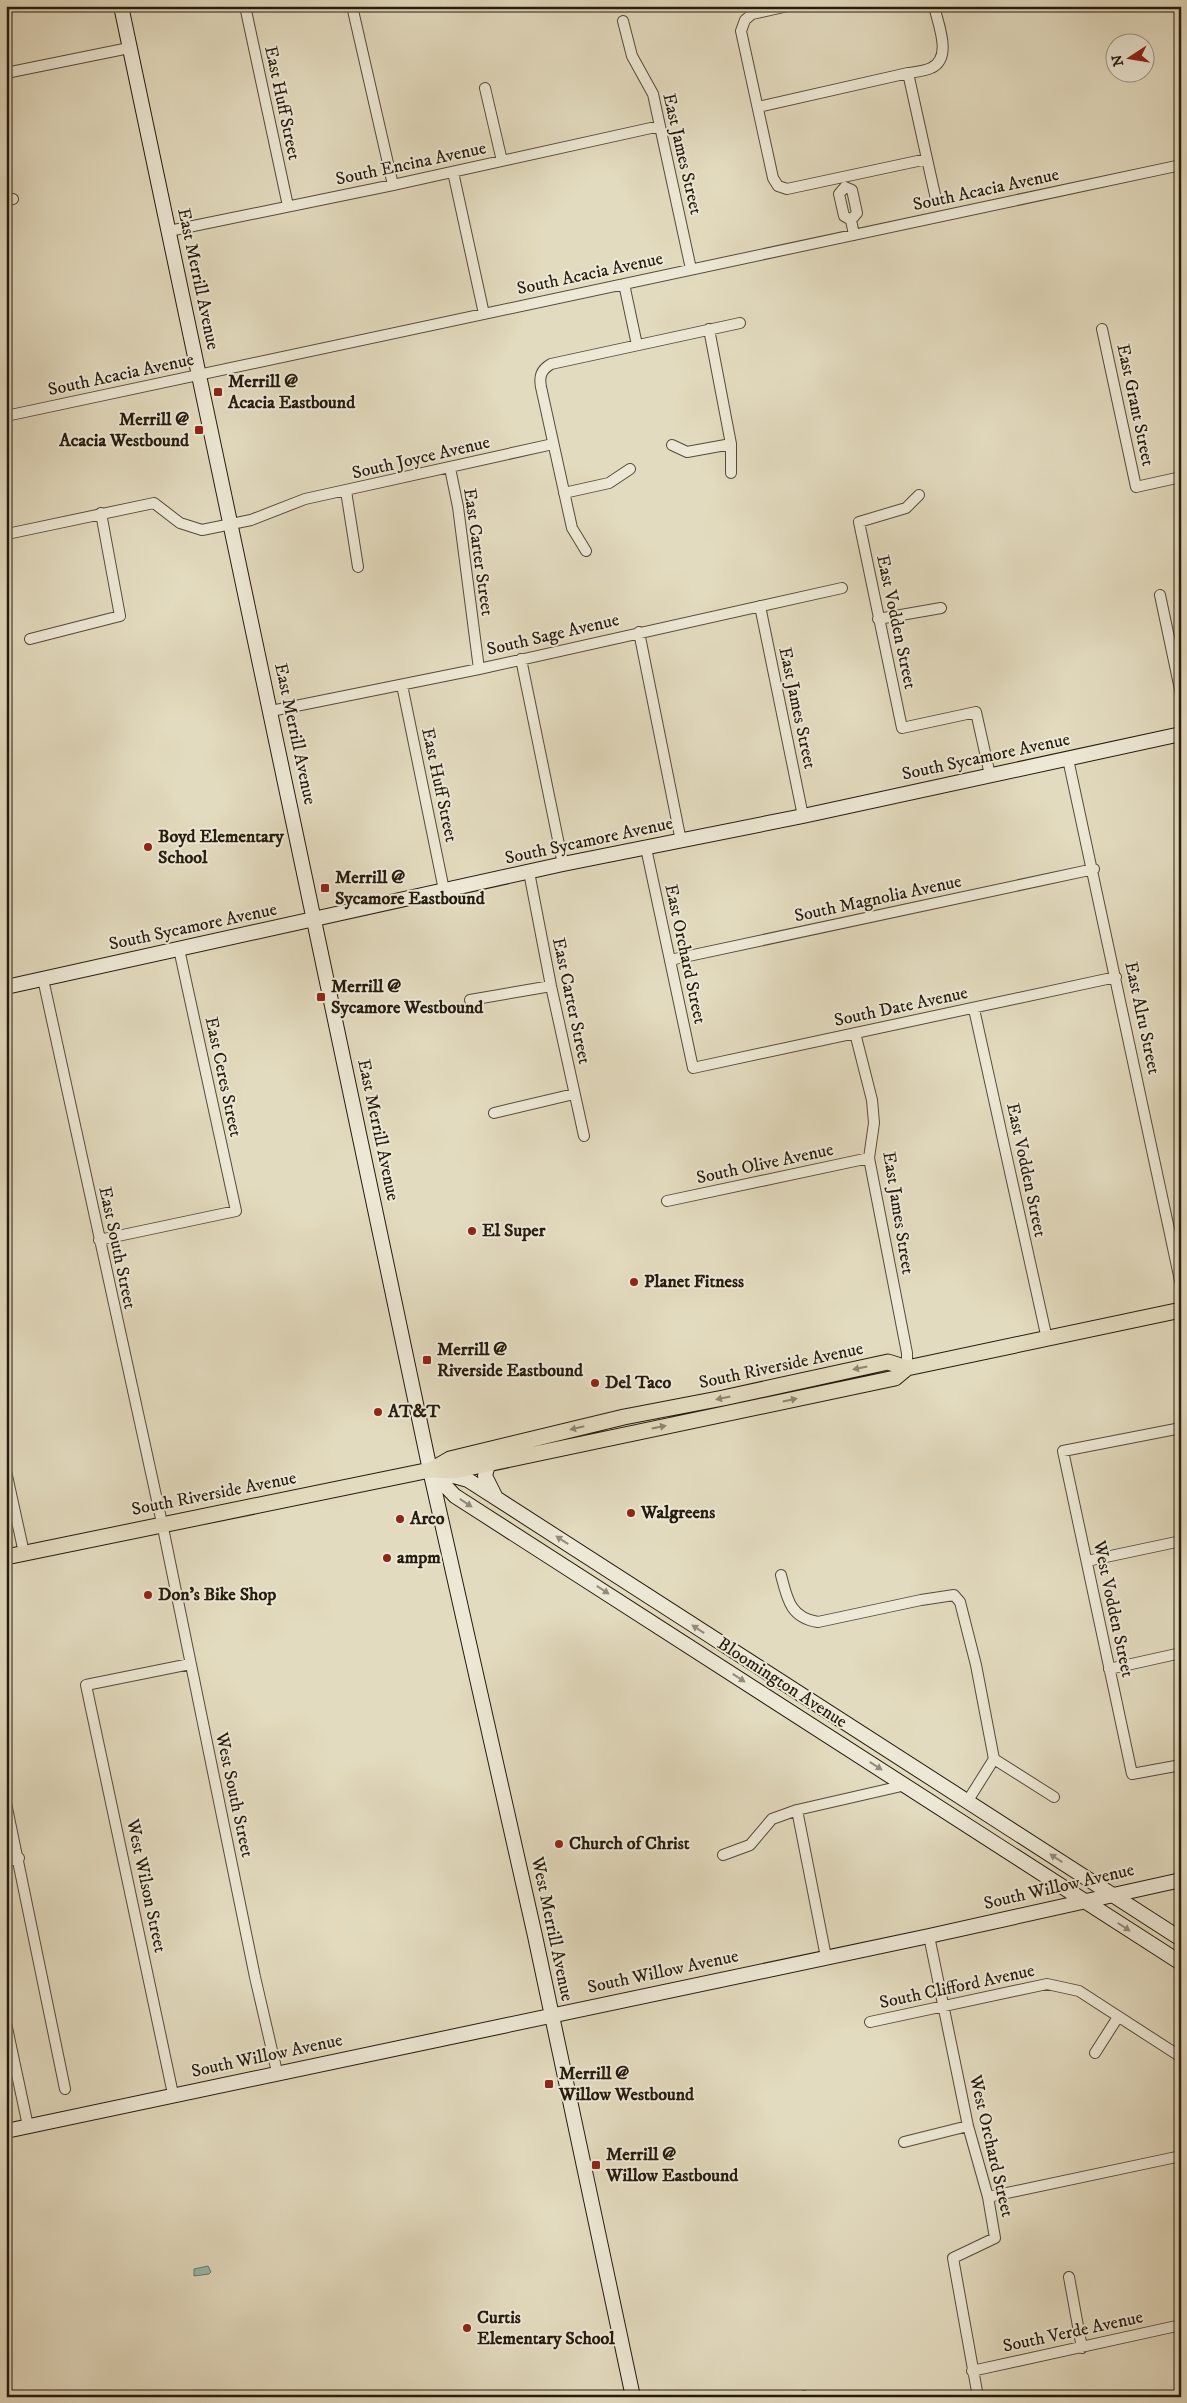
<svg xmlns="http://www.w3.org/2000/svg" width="1187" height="2403" viewBox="0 0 1187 2403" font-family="'IM FELL DW Pica',serif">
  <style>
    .water { fill: #95bbaf; stroke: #687b6f }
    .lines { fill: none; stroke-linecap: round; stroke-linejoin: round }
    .street-casing { stroke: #544b3a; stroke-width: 12 }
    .secondary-casing { stroke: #251b0e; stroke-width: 16 }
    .primary-casing { stroke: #251b0e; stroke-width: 17 }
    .street { stroke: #ede8d5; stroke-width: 10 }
    .secondary { stroke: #ede8d5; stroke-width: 14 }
    .primary { stroke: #e3dbbf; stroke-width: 15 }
    .oneway { fill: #8e856f }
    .oneway2 { fill: #938c7b }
    .poi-dot { fill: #8f2418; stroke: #ede8d5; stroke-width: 2 }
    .labels { text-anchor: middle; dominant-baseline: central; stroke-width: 4; stroke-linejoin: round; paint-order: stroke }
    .street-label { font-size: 18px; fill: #251b0e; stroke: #ede8d5 }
    .poi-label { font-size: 18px; font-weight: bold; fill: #251b0e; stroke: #ede8d5; text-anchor: start }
  </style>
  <rect width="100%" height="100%" fill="#e3dbbf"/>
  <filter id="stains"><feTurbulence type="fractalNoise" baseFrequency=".004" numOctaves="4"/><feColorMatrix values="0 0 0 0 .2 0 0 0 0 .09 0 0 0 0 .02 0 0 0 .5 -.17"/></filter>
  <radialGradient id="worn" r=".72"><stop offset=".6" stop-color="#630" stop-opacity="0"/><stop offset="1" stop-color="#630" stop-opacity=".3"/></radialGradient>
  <!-- water -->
  <path class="water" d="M 208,2266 L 211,2272 L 209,2274 L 194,2276 L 194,2269 Z"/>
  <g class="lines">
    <!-- street casing -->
    <g class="street-casing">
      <path id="street" d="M 245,6 L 288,206
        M 352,6 L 393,185
        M 788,6 L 752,14 L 745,20 L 741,31 L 773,178 L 778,186 L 787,189 L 927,159 L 908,73 C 915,72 925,71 931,68 C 953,58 938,24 934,6
        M 623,21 L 632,56 L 653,94 L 691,269
        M 6,73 L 129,48
        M 485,88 L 502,161
        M 758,107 L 908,73
        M 927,159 L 936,199
        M 453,172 L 484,314
        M 845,187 L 839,194 L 844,216 L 851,220 L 854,235
        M 845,187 L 852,190 L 857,213 L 851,220
        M 6,201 L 13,199
        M 169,231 L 393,185 L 660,126
        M 624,284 L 637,345
        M 709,329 L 731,444 L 731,473
        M 1102,329 L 1136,487 L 1181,477
        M 6,416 L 1181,165
        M 672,445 L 687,452 L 731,444
        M 450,468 L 458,507 L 479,669
        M 346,491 L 358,567
        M 564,493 L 609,483 L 630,469
        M 919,495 L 906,508 L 859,522 L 902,728 L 976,712 L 990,775
        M 7,534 L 154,503 L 180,523 L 202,530 L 251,520 L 305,499 L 553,444
        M 586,551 L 572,528 L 541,387 C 539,376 541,370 551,364 L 740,323
        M 1160,595 L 1181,694
        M 760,606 L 803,816
        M 878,619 L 941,608
        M 639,632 L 681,841
        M 30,639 L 120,616 L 101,513
        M 521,659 L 563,864
        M 402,685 L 444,890
        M 271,711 L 479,669 L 842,588
        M 1068,759 L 1181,1285
        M 646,848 L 693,1068 L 1116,977
        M 529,872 L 551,986 L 584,1136
        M 670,960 L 1094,869
        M 43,979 L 162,1523 L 255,1977 L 277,2072
        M 470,1000 L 551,986
        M 974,1009 L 1047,1339
        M 855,1033 L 872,1100 L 874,1123 L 869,1158 L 907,1353 L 907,1368
        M 494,1113 L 574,1094
        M 667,1201 L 869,1158
        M 99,1240 L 236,1211 L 179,949
        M 1181,1428 L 1063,1451 L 1132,1774 L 1181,1765
        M 6,1471 L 24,1553
        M 1087,1561 L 1181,1541
        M 781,1575 C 787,1598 790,1618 818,1622 L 921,1600 L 954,1595 L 960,1602 L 976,1665 L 994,1759 L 1054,1797
        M 1109,1669 L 1181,1653
        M 967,1802 L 994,1759
        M 6,1803 L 65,2089
        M 797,1810 L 826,1957
        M 723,1855 L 750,1845 L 772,1819 L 797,1810 L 906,1785
        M 6,1861 L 19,1858
        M 929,1936 L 968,2126 L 988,2197 L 995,2238 L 953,2258 L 978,2397
        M 870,2022 L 1047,1984 L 1079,1991 L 1181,2057
        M 6,2023 L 28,2126
        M 1095,2053 L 1118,2017
        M 173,2094 L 86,1685 L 190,1664
        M 904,2142 L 968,2126
        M 988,2197 L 1181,2156
        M 1069,2277 L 1082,2348
        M 972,2371 L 1181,2325
        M 804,2396 L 804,2397"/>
    </g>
    <!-- secondary casing -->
    <g class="secondary-casing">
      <path id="secondary" d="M 121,6 L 430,1470 L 535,1936 L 633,2397
        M 6,987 L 563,864 L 803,816 L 1181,734
        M 488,1464 L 485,1476 L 495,1496
        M 431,1471 L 455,1496 L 1181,1963
        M 443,1473 L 468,1480 L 1181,1939
        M 6,2131 L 929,1936 L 1181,1880"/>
    </g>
    <!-- primary casing -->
    <g class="primary-casing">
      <path id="primary" d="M 431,1470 L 450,1459 L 624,1417 L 723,1398 L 888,1362 L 907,1368
        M 6,1557 L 430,1470 L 454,1471 L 895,1378 L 907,1368 L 1181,1310"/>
    </g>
    <!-- street -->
    <use href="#street" class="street"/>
    <!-- secondary -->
    <use href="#secondary" class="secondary"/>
    <!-- primary -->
    <use href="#primary" class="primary"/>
  </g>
  <!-- one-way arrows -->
  <defs><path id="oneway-solid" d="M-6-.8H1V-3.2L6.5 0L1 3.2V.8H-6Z" transform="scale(1.25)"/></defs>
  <g class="oneway">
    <use href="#oneway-solid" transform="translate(860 1368) rotate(168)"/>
    <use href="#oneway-solid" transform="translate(723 1398) rotate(168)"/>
    <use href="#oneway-solid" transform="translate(790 1400) rotate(-12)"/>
    <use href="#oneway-solid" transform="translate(659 1427) rotate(-11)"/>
    <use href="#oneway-solid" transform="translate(577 1428) rotate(167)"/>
  </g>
  <g class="oneway2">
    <use href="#oneway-solid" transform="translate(466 1503) rotate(33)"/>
    <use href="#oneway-solid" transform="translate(562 1540) rotate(-147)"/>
    <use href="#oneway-solid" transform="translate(603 1590) rotate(33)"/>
    <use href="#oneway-solid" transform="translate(698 1629) rotate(-147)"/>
    <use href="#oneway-solid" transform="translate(739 1678) rotate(33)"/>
    <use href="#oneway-solid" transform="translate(876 1766) rotate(33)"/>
    <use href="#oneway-solid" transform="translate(1056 1858) rotate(-147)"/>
    <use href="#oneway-solid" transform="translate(1124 1927) rotate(33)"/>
  </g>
  <!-- markers -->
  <g class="poi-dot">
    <rect x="213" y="387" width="10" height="10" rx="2.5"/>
    <rect x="194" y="425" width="10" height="10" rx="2.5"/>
    <circle cx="148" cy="847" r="5"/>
    <rect x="320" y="883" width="10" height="10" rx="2.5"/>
    <rect x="316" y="992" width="10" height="10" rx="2.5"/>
    <circle cx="472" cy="1231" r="5"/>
    <circle cx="634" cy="1282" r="5"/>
    <rect x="422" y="1355" width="10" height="10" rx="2.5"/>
    <circle cx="595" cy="1383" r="5"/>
    <circle cx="378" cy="1412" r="5"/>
    <circle cx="631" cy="1513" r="5"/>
    <circle cx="400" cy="1519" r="5"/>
    <circle cx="387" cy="1558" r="5"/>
    <circle cx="148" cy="1595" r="5"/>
    <circle cx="559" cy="1844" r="5"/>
    <rect x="544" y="2079" width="10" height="10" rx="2.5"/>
    <rect x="591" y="2160" width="10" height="10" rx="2.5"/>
    <circle cx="467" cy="2328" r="5"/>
  </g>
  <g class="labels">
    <!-- street labels -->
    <g class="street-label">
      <text transform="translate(282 103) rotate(78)">East Huff Street</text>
      <text transform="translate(682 154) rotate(77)">East James Street</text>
      <text transform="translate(411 164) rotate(-12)">South Encina Avenue</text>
      <text transform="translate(986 190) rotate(-12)">South Acacia Avenue</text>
      <text transform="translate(590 274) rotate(-12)">South Acacia Avenue</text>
      <text transform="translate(198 279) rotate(78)">East Merrill Avenue</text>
      <text transform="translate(121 375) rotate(-12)">South Acacia Avenue</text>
      <text transform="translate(1135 405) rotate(78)">East Grant Street</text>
      <text transform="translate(421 458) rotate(-13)">South Joyce Avenue</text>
      <text transform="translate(478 552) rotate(82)">East Carter Street</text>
      <text transform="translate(896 622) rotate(78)">East Vodden Street</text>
      <text transform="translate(553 635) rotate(-13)">South Sage Avenue</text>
      <text transform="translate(797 708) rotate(78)">East James Street</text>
      <text transform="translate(295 734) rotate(78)">East Merrill Avenue</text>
      <text transform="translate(986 757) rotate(-12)">South Sycamore Avenue</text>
      <text transform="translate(439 785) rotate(78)">East Huff Street</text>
      <text transform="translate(589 841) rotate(-12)">South Sycamore Avenue</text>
      <text transform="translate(878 899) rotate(-12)">South Magnolia Avenue</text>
      <text transform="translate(193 927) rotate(-12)">South Sycamore Avenue</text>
      <text transform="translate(685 954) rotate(78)">East Orchard Street</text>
      <text transform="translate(571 1001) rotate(78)">East Carter Street</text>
      <text transform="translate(901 1007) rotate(-12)">South Date Avenue</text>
      <text transform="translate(1142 1018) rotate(78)">East Alru Street</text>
      <text transform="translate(223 1077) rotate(78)">East Ceres Street</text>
      <text transform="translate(378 1130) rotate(78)">East Merrill Avenue</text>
      <text transform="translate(765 1164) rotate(-12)">South Olive Avenue</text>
      <text transform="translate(1026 1170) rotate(78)">East Vodden Street</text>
      <text transform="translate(898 1213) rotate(81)">East James Street</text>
      <text transform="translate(117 1248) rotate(78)">East South Street</text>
      <text transform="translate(781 1366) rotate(-12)">South Riverside Avenue</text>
      <text transform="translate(214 1494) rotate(-11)">South Riverside Avenue</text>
      <text transform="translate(1113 1609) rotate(78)">West Vodden Street</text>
      <text transform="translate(782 1683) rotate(33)">Bloomington Avenue</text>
      <text transform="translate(234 1795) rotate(78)">West South Street</text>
      <text transform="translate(146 1886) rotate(78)">West Wilson Street</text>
      <text transform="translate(1059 1887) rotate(-13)">South Willow Avenue</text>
      <text transform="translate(552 1929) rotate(78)">West Merrill Avenue</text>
      <text transform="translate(663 1972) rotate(-12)">South Willow Avenue</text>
      <text transform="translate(957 1987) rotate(-12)">South Clifford Avenue</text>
      <text transform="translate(267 2056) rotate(-12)">South Willow Avenue</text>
      <text transform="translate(991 2146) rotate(77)">West Orchard Street</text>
      <text transform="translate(1073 2332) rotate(-12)">South Verde Avenue</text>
    </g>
    <!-- poi labels -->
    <g class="poi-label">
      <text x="228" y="382">Merrill @<tspan x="228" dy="21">Acacia Eastbound</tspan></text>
      <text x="189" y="420" text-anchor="end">Merrill @<tspan x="189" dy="21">Acacia Westbound</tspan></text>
      <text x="158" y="837">Boyd Elementary<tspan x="158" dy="21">School</tspan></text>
      <text x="335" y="878">Merrill @<tspan x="335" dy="21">Sycamore Eastbound</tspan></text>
      <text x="331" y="987">Merrill @<tspan x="331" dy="21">Sycamore Westbound</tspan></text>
      <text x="482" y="1231">El Super</text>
      <text x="644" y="1282">Planet Fitness</text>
      <text x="437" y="1350">Merrill @<tspan x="437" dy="21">Riverside Eastbound</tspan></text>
      <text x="605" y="1383">Del Taco</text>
      <text x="388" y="1412">AT&amp;T</text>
      <text x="641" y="1513">Walgreens</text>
      <text x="410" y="1519">Arco</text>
      <text x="397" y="1558">ampm</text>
      <text x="158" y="1595">Don's Bike Shop</text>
      <text x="569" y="1844">Church of Christ</text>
      <text x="559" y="2074">Merrill @<tspan x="559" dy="21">Willow Westbound</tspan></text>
      <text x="606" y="2155">Merrill @<tspan x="606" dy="21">Willow Eastbound</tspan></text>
      <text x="477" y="2318">Curtis<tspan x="477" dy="21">Elementary School</tspan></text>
    </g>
  </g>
  <!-- margin -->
  <rect width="1187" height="2403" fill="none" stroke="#e3dbbf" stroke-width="25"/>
  <rect x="8" y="8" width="1172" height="2388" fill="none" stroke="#251b0e" stroke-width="2.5"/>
  <rect x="12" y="12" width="1162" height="2378" fill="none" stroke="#251b0e"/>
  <!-- north arrow -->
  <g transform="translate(1130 58) rotate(258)"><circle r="24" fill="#ede8d5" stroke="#9d9685"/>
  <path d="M0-4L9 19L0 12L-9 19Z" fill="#8f2418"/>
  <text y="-8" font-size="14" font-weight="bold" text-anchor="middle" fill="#251b0e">N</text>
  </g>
  <rect width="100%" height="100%" filter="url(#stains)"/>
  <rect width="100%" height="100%" fill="url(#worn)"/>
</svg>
